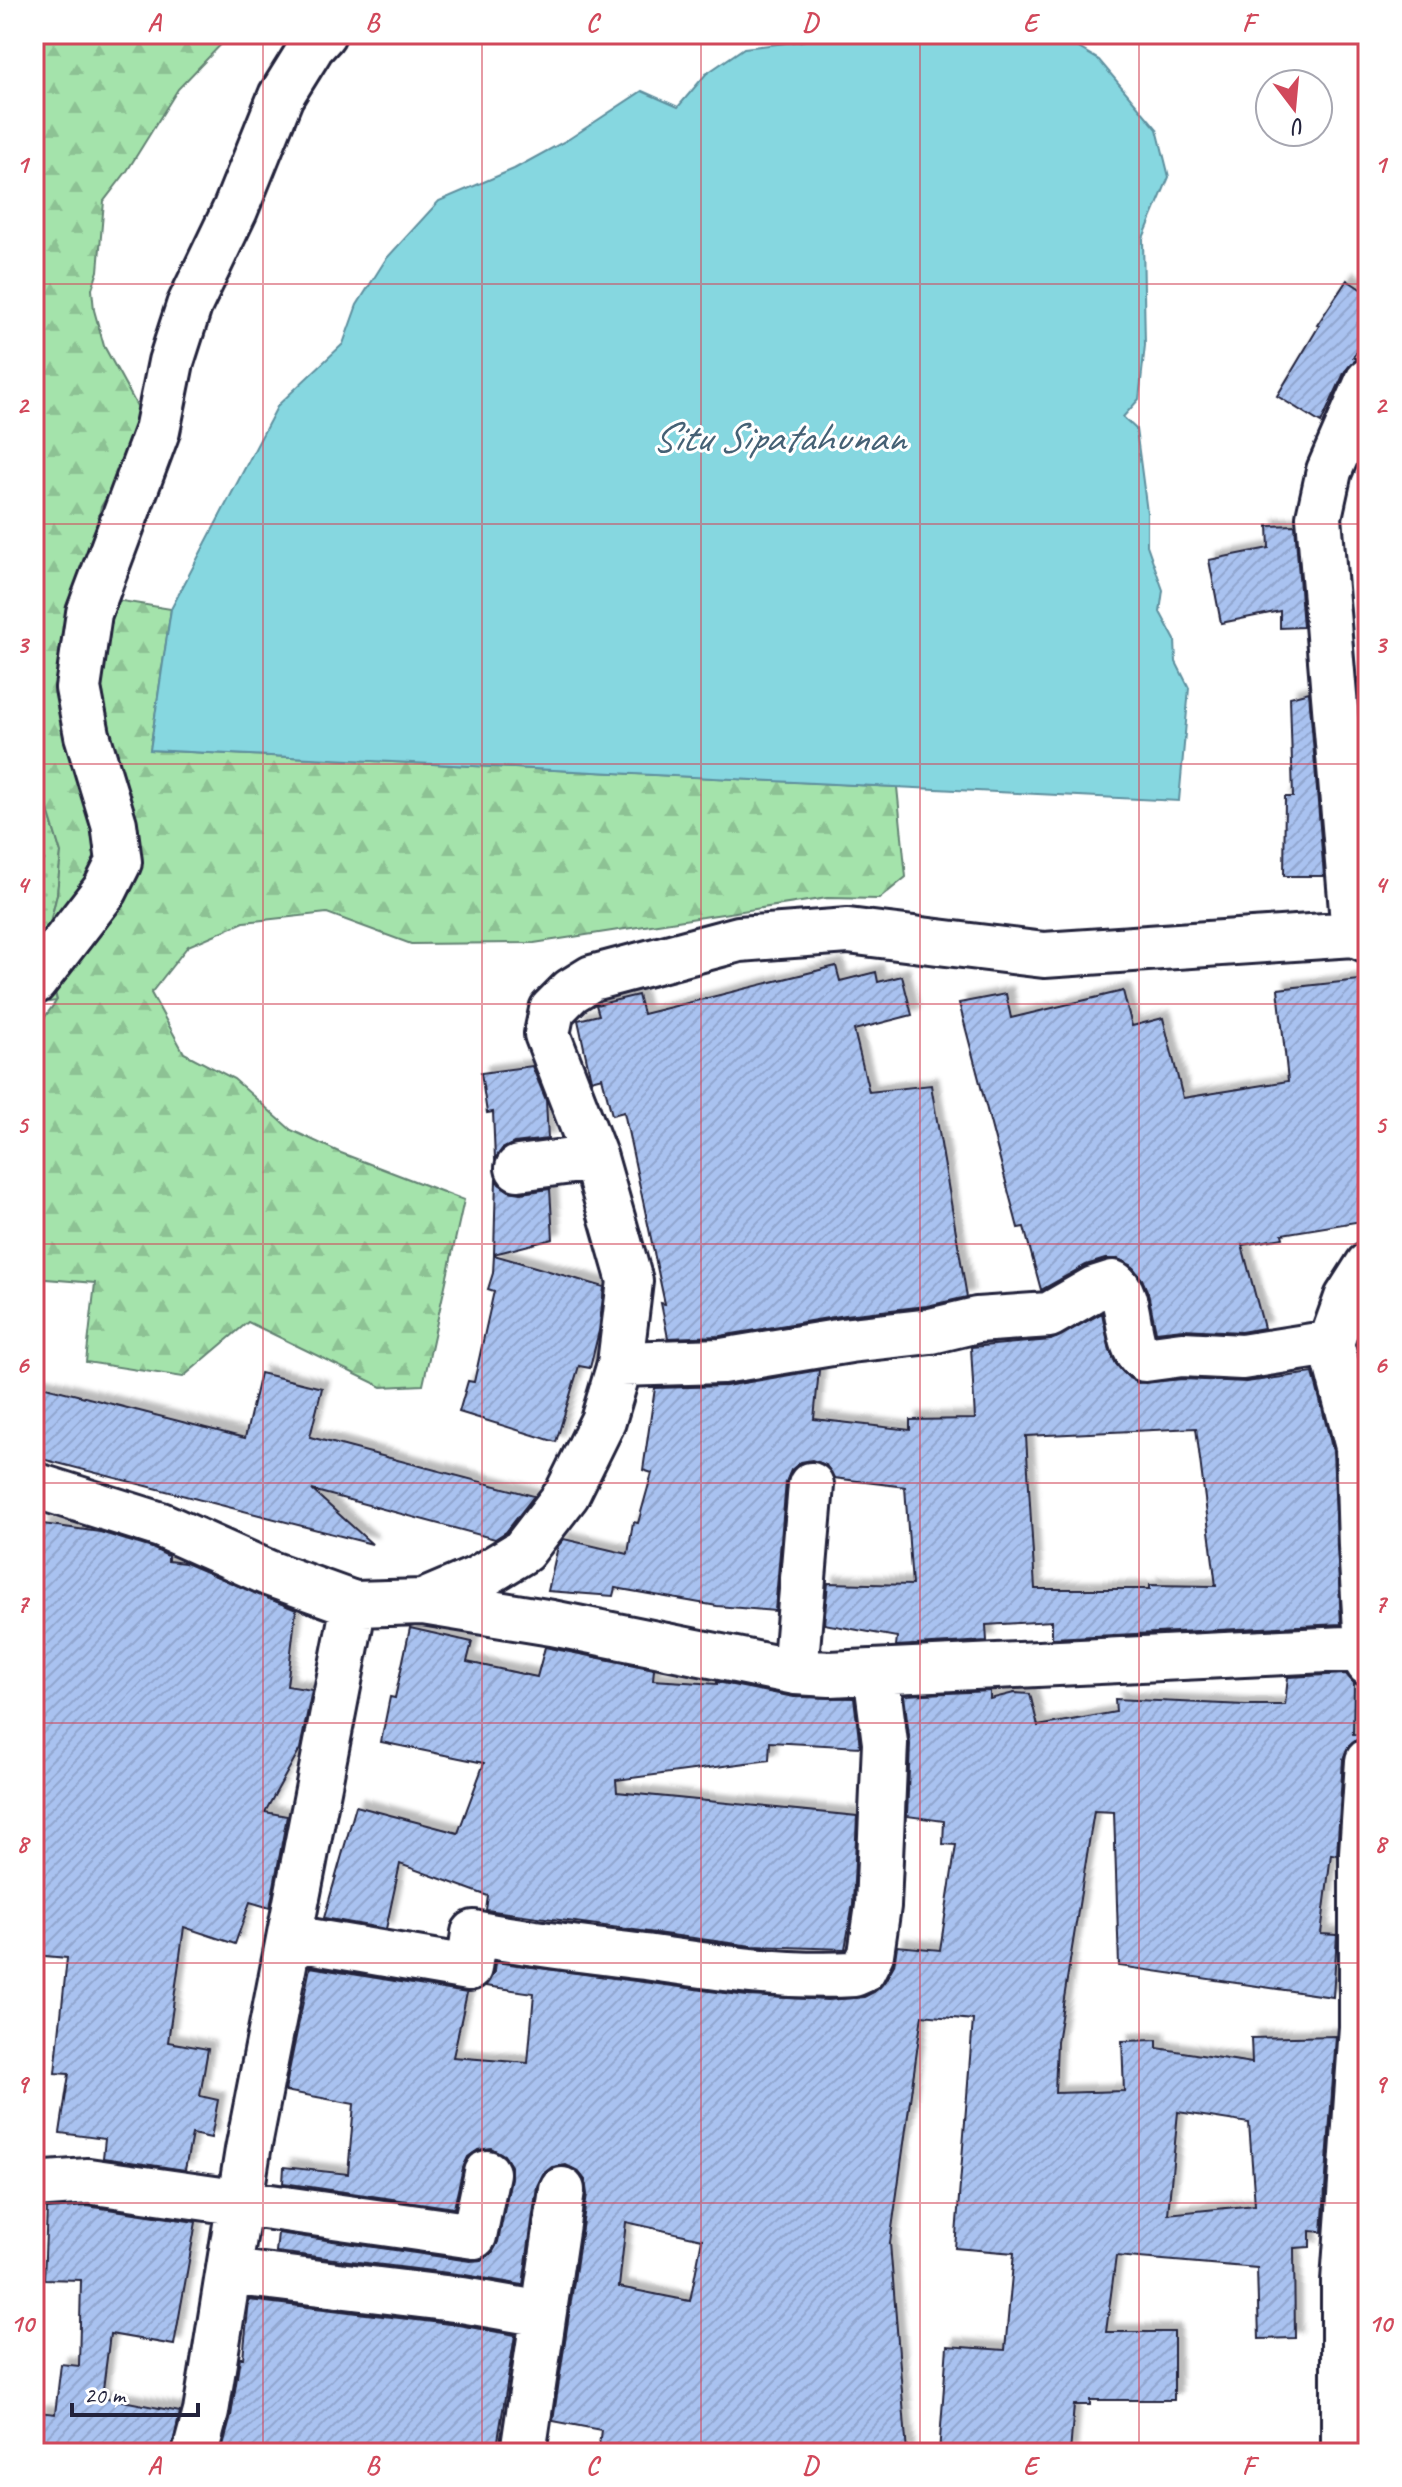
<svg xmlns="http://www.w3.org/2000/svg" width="1402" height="2487" viewBox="0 0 1402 2487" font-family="Caveat,sans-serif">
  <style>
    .grass { fill: url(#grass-dots); stroke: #638273; stroke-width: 2 }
    .forest { fill: url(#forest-firs); stroke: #638273; stroke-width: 2 }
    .water { fill: #86d7e0; stroke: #5e8f9e; stroke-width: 2 }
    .building { fill: url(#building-hatch); stroke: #22223b; stroke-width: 2; fill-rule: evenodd; filter: url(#shadow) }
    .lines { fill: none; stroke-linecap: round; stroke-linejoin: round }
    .minor-casing { stroke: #22223b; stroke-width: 50 }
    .minor { stroke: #fff; stroke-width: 44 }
    .grid { fill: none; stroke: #d1495b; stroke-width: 2; stroke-opacity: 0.55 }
    .labels { text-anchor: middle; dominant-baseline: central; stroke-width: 6; stroke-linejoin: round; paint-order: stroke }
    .water-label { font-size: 42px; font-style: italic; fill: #456175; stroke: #fff }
    .neatline { fill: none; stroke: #d1495b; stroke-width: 3 }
    .grid-label { font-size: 26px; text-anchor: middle; font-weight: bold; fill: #d1495b }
  </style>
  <defs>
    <pattern id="grass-dots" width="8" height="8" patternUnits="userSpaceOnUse" patternTransform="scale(2)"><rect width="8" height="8" fill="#a4e3ab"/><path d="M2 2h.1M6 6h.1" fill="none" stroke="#8dc294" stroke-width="1.8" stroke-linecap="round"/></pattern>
    <pattern id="forest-firs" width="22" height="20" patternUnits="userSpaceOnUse" patternTransform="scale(2)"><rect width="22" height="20" fill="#a4e3ab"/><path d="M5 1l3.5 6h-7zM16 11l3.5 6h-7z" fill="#8dc294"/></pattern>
    <pattern id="building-hatch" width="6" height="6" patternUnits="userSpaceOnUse" patternTransform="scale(2)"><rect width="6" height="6" fill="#a9c2f0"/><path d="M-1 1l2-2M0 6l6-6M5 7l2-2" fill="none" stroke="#91a6cf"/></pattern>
    <filter id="shadow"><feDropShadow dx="7" dy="-7" stdDeviation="2" flood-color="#0004"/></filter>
  </defs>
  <rect width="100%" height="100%" fill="#fff"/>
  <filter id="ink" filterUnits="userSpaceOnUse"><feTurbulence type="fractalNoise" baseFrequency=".0125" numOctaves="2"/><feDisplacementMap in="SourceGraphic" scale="16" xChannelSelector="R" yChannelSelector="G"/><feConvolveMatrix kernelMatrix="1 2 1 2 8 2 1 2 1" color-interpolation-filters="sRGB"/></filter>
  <g filter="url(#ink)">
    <!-- grass -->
    <path class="grass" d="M 34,748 L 49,814 L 61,853 L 57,894 L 44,949 L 57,1001 L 34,1004 Z"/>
    <!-- forest -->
    <path class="forest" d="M 34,34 L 231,34 L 178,89 L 127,171 L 104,201 L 98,271 L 92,289 L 94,310 L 104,346 L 148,426 L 101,507 L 79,594 L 171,609 L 150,750 L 897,787 L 906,877 L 879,899 L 827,898 L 534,943 L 411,944 L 327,913 L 244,922 L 188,946 L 151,993 L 184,1053 L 234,1079 L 291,1130 L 341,1153 L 464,1200 L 423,1385 L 382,1387 L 248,1322 L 183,1377 L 86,1362 L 95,1283 L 34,1278 L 34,1032 L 57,1000 L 44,949 L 57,894 L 61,853 L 49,814 L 34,748 Z"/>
    <!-- water -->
    <path class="water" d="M 832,34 L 1046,34 L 1077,47 L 1099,60 L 1157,129 L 1169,177 L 1143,238 L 1145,345 L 1139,399 L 1123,417 L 1136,429 L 1147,512 L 1147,545 L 1163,590 L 1160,612 L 1175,640 L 1176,662 L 1189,688 L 1179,801 L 150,750 L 171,609 L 278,405 L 343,344 L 357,305 L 386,259 L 439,201 L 514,169 L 569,139 L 642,91 L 678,107 L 706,74 L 744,48 L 802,41 Z"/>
    <!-- building -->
    <path class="building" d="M 1347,280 L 1368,294 L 1368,334 L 1353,357 L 1357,359 L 1345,371 L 1321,423 L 1277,396 L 1319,326 L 1317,325 Z
      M 1295,525 L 1303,627 L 1280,628 L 1280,611 L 1221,623 L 1209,560 L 1269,548 L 1268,526 Z
      M 1368,675 L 1368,802 L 1358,678 Z
      M 1309,692 L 1324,876 L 1284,876 L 1285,797 L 1293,797 L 1290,697 Z
      M 836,966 L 840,981 L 876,972 L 878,982 L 902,976 L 912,1015 L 854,1030 L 869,1092 L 931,1085 L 967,1297 L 927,1306 L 846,1315 L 720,1336 L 668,1338 L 661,1303 L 665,1304 L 624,1112 L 612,1115 L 602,1077 L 591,1080 L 578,1020 L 599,1015 L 596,1005 L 638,995 L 643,1014 Z
      M 1368,979 L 1368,1220 L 1282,1234 L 1283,1238 L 1242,1245 L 1264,1328 L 1241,1332 L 1183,1329 L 1156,1332 L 1148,1293 L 1142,1279 L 1131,1265 L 1118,1259 L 1105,1259 L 1086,1265 L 1041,1290 L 1024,1227 L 1018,1228 L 959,1003 L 1006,994 L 1011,1018 L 1123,991 L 1132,1026 L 1163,1018 L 1183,1098 L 1288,1081 L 1278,989 Z
      M 532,1066 L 546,1100 L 548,1139 L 514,1143 L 502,1149 L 495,1159 L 493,1112 L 487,1113 L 481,1073 Z
      M 496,1178 L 499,1184 L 509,1191 L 521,1193 L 550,1189 L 553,1239 L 494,1254 Z
      M 494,1255 L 604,1287 L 599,1331 L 590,1368 L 579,1366 L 556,1442 L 459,1412 L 468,1381 L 474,1382 L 494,1291 L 488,1289 L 493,1273 Z
      M 1102,1313 L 1110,1351 L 1116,1364 L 1129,1378 L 1138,1383 L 1183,1379 L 1246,1382 L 1313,1373 L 1333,1451 L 1341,1624 L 1052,1638 L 1052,1621 L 986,1625 L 987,1641 L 896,1646 L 897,1637 L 824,1624 L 828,1583 L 912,1585 L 905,1487 L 834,1478 L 826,1465 L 812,1460 L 801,1462 L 791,1470 L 786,1482 L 775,1611 L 717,1606 L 615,1588 L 613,1596 L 548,1591 L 558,1546 L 564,1539 L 628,1554 L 633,1522 L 638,1523 L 652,1473 L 643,1470 L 655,1388 L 726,1386 L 819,1370 L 814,1419 L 910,1430 L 910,1420 L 975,1419 L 971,1347 L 1051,1340 ZM 1196,1428 L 1216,1586 L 1150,1585 L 1150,1589 L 1035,1589 L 1026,1436 Z
      M 260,1373 L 322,1388 L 310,1437 L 534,1496 L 506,1532 L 495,1539 L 312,1490 L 372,1544 L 34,1457 L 34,1384 L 245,1438 Z
      M 43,1524 L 100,1532 L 152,1548 L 168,1556 L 168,1561 L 185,1563 L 296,1610 L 287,1686 L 312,1690 L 300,1749 L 265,1812 L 287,1816 L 270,1908 L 250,1902 L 235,1944 L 184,1927 L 168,2042 L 208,2049 L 200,2096 L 218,2100 L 211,2138 L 192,2134 L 185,2170 L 103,2158 L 105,2139 L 60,2133 L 69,2074 L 55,2073 L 67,1958 L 34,1955 L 34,1587 Z
      M 410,1628 L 472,1642 L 467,1662 L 537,1677 L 545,1647 L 654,1669 L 653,1680 L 717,1684 L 717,1682 L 794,1697 L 854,1698 L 860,1747 L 770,1742 L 769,1760 L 616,1780 L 617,1792 L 857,1816 L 853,1904 L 845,1949 L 752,1946 L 486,1910 L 488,1896 L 400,1864 L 386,1929 L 324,1918 L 356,1806 L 458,1833 L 484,1763 L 381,1742 L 390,1697 L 395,1698 Z
      M 1346,1674 L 1354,1683 L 1353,1734 L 1363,1736 L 1348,1747 L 1343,1759 L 1337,1855 L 1331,1854 L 1321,1934 L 1337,1935 L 1333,1997 L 1119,1966 L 1114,1812 L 1094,1811 L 1057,2042 L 1055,2093 L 1124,2091 L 1122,2041 L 1157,2040 L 1157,2048 L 1252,2063 L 1251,2038 L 1336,2036 L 1322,2232 L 1310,2231 L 1310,2247 L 1294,2248 L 1295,2338 L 1259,2339 L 1257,2268 L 1116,2256 L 1106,2332 L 1174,2332 L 1174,2400 L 1090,2400 L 1090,2405 L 1074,2405 L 1070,2453 L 939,2453 L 947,2346 L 1005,2350 L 1014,2253 L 955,2248 L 973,2020 L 922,2015 L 890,2243 L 907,2453 L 598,2453 L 601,2430 L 553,2421 L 587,2194 L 585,2180 L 578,2171 L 566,2165 L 552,2167 L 543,2174 L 537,2186 L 523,2285 L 465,2275 L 276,2252 L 278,2233 L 470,2261 L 482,2260 L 492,2253 L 498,2242 L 511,2178 L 511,2166 L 504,2155 L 491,2148 L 478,2150 L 468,2157 L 463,2168 L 454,2208 L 283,2183 L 284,2167 L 348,2174 L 354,2104 L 285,2091 L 310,1967 L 467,1993 L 453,2057 L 528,2063 L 534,1993 L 485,1986 L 494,1972 L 495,1962 L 747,1996 L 828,2000 L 864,1997 L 874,1992 L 885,1981 L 894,1965 L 897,1946 L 940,1950 L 956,1845 L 943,1844 L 944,1821 L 907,1816 L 910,1744 L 904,1695 L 990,1691 L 990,1699 L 1014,1693 L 1030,1694 L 1038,1726 L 1116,1712 L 1115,1699 L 1245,1705 L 1285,1705 L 1288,1677 ZM 1178,2112 L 1249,2123 L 1255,2205 L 1168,2214 ZM 626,2222 L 702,2239 L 690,2301 L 619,2287 Z
      M 87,2206 L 196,2222 L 174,2345 L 110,2334 L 102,2397 L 180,2412 L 171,2453 L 34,2453 L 39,2412 L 55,2414 L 61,2364 L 79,2366 L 81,2280 L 44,2279 L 47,2209 Z
      M 249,2300 L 458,2325 L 515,2335 L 496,2453 L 221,2453 L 231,2416 L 240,2358 L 243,2358 Z"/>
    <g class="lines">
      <!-- minor casing -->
      <g class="minor-casing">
        <path id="minor" d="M 1354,934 L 1319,517 L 1329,471 L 1368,381
          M 34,982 L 105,890 L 119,862 L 114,824 L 87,735 L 78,688 L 89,613 L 157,431 L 171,362 L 189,306 L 235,210 L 281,96 L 312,46 L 323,34
          M 518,1168 L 595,1158
          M 1368,1265 L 1347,1298 L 1331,1343 L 1358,1447 L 1361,1546 L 1368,1663
          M 620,1364 L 722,1361 L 850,1340 L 931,1331 L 977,1320 L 1049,1315 L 1094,1289 L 1113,1283 C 1134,1296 1123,1348 1145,1359 L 1182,1354 L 1242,1357 L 1331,1343
          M 34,1485 L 161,1525 L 268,1573 L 354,1604 L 423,1602 L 552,1623 L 795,1672 L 830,1674 L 1367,1648
          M 423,1602 L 477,1579 L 523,1551 L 567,1494 L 603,1421 L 620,1364 L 630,1281 L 595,1158 L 547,1034 L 552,1010 L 571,991 L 592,978 L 739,939 L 848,931 L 1044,955 L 1354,934 L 1368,940
          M 795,1672 L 811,1485
          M 291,1938 L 469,1968 L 474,1933 C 531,1944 588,1950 645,1957 C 713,1967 785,1978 854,1974 L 863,1970 L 871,1954 L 878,1906 L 885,1743 L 876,1672
          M 34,2185 L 88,2181 L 474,2236 L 487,2173
          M 229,2272 L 462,2300 L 543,2314
          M 195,2453 L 206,2412 L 248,2150 L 354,1604
          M 523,2453 L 562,2190
          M 1344,2453 L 1344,2281 L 1362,2027 L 1362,1853 L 1368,1761"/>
      </g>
      <!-- minor -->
      <use href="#minor" class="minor"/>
    </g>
  </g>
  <!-- grid -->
  <path class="grid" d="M 263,34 L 263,2453M 482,34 L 482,2453M 701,34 L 701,2453M 920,34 L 920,2453M 1139,34 L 1139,2453M 34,284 L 1368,284M 34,524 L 1368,524M 34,764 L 1368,764M 34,1004 L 1368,1004M 34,1244 L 1368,1244M 34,1483 L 1368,1483M 34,1723 L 1368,1723M 34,1963 L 1368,1963M 34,2203 L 1368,2203"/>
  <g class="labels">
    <!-- water labels -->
    <g class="water-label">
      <text x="778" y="437">Situ Sipatahunan</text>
    </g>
  </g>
  <!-- margin -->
  <rect width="1402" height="2487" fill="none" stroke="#fff" stroke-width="88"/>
  <!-- north arrow -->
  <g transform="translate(1294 108) rotate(164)"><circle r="38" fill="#ffffff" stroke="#a7a7b1" stroke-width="2"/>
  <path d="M0-6L14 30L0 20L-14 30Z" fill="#d1495b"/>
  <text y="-12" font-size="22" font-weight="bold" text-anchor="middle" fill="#22223b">U</text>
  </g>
  <!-- scale -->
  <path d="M72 2403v12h126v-12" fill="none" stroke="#22223b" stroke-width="4"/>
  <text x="84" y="2403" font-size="24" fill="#22223b" stroke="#ffffff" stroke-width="6" paint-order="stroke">20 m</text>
  <rect x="44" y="44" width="1314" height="2399" class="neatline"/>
  <g class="grid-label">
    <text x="154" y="31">A</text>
    <text x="372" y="31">B</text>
    <text x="592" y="31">C</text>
    <text x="810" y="31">D</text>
    <text x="1030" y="31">E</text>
    <text x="1248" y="31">F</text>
    <text x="22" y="173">1</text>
    <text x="1380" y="173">1</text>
    <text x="22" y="413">2</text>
    <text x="1380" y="413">2</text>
    <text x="22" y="653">3</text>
    <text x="1380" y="653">3</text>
    <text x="22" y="893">4</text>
    <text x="1380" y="893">4</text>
    <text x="22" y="1133">5</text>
    <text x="1380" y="1133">5</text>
    <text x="22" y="1373">6</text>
    <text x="1380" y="1373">6</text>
    <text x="22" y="1612">7</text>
    <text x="1380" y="1612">7</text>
    <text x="22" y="1852">8</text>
    <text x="1380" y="1852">8</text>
    <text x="22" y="2092">9</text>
    <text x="1380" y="2092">9</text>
    <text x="22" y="2332">10</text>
    <text x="1380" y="2332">10</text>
    <text x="154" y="2474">A</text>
    <text x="372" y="2474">B</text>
    <text x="592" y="2474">C</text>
    <text x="810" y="2474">D</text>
    <text x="1030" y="2474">E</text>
    <text x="1248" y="2474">F</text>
  </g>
</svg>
